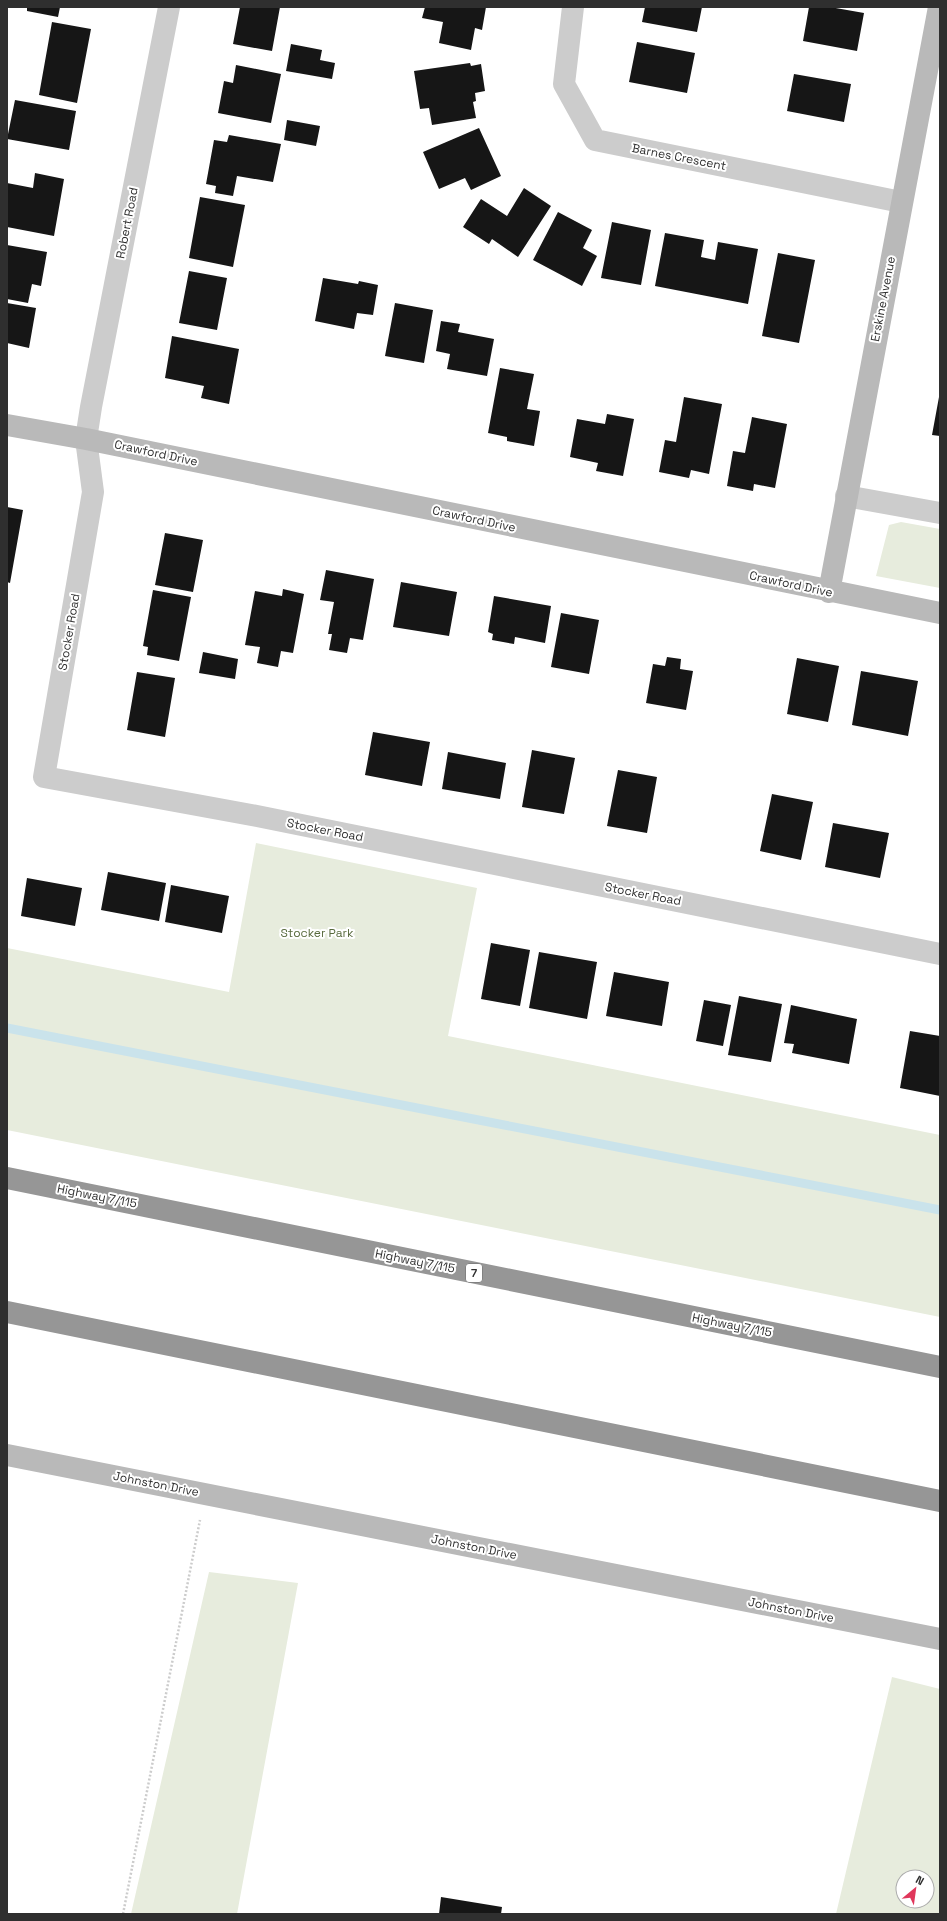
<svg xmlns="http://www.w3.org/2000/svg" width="947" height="1921" viewBox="0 0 947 1921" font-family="'Space Grotesk',sans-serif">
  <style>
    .green { fill: #e7ecdd; fill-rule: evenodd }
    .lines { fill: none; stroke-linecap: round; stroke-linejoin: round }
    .stream { stroke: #cae3eb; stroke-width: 9 }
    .building { fill: #161616 }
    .path { stroke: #ccc; stroke-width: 2.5; stroke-dasharray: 2 2; stroke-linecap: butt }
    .street { stroke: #ccc; stroke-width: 22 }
    .secondary { stroke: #b9b9b9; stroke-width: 22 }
    .highway { stroke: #969696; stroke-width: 22 }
    .labels { text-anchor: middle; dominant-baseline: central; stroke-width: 4; stroke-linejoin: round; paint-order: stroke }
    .shield { fill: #fff; stroke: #6d6d6d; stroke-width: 1 }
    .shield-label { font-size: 11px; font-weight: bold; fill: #2f2f2f }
    .street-label { font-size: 12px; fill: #2f2f2f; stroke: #fff }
    .park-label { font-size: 12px; fill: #586a3d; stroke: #fff }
  </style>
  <rect width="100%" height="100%" fill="#fff"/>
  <!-- green -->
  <path class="green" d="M 901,522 L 940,529 L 940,588 L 876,576 L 889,525 Z
    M 256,843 L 477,888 L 448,1036 L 940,1135 L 940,1317 L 7,1130 L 7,948 L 229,992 Z
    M 209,1572 L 298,1583 L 237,1914 L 131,1914 Z
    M 892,1677 L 940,1689 L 940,1914 L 836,1914 ZM 903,1877 L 927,1877 L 927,1901 L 903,1901 Z"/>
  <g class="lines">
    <!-- stream -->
    <path class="stream" d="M 7,1028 L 940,1210"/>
  </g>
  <!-- building -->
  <path class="building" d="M 27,7 L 60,7 L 58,17 L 27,11 Z
    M 240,7 L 280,7 L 272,51 L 233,44 Z
    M 425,7 L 486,7 L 482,30 L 475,28 L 471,50 L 439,43 L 443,22 L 422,18 Z
    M 645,7 L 702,7 L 697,32 L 642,22 Z
    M 809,7 L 830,7 L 864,13 L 857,51 L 803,41 Z
    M 52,22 L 91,29 L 77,103 L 39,95 Z
    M 637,42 L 695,53 L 687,93 L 629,82 Z
    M 291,44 L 322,50 L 320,60 L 335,63 L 332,79 L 286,71 Z
    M 470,63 L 471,66 L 481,64 L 485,91 L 475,93 L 476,101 L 473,102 L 476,118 L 432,125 L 429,108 L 420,109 L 414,71 Z
    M 236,65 L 281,74 L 271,123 L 218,113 L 224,81 L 233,83 Z
    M 794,74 L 851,84 L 844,122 L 787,111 Z
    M 15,100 L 76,111 L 69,150 L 7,139 Z
    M 287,120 L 320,126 L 316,146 L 284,140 Z
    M 479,128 L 501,176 L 471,190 L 465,178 L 439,189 L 423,152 Z
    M 229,135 L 281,144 L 273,182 L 237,176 L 233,196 L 215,193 L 216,186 L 206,184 L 214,140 L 227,142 Z
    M 35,173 L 64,179 L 54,236 L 7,227 L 7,183 L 33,188 Z
    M 524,188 L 551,206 L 518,257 L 492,239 L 489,244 L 463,227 L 481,199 L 507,216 Z
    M 200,197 L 245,205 L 233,267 L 189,258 Z
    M 558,212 L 592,230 L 583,248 L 597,256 L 582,286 L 533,260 Z
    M 612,222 L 651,230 L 641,285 L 601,278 Z
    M 665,233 L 704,240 L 701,257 L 715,260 L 718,242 L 758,249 L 748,304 L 655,286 Z
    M 7,245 L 47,252 L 41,286 L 32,284 L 28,303 L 7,299 Z
    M 778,253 L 815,260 L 799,343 L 762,336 Z
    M 189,271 L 227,278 L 217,330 L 179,323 Z
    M 323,278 L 358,284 L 359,281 L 378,285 L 373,315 L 357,313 L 354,329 L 315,321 Z
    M 7,303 L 36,308 L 29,348 L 7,343 Z
    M 395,303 L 433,310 L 424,363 L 385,356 Z
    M 441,321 L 460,324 L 458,332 L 494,339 L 487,376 L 447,369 L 450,354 L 436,351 Z
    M 172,336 L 239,349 L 229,404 L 201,398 L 204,386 L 165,378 Z
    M 500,368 L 534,374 L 527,409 L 540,411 L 534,446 L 507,441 L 507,437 L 488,433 Z
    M 684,397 L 722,404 L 709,474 L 691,470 L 689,478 L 659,472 L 665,440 L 676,442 Z
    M 939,397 L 940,397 L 940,436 L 932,435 Z
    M 607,414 L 634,419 L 623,476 L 596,471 L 598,463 L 570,457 L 577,419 L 605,424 Z
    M 752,417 L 787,424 L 775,488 L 754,484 L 753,491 L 727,486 L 733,451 L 745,453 Z
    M 7,507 L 23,510 L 10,583 L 7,582 Z
    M 165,533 L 203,540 L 193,592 L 155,585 Z
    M 326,570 L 374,579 L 363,640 L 350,638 L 347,653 L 329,650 L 332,634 L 328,634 L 334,602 L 320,600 Z
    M 401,582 L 457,592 L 449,636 L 393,627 Z
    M 283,589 L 304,594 L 293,653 L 281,651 L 278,667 L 257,663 L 260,647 L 245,645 L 255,591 L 282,596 Z
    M 153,590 L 191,597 L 179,661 L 147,655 L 148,647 L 143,646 Z
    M 494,596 L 551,606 L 545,643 L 515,637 L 514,644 L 492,640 L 493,634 L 488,632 Z
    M 561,613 L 599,620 L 589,674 L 551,667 Z
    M 203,652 L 238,659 L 235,679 L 199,673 Z
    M 667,657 L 681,659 L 680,669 L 693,671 L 686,710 L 646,703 L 653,664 L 665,666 Z
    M 797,658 L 839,666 L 828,722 L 787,714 Z
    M 861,671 L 918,681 L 908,736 L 852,725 Z
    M 137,672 L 175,678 L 165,737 L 127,730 Z
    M 373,732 L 430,742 L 422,786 L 365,775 Z
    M 532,750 L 575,758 L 564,814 L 522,807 Z
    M 448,752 L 506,763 L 500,799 L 442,789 Z
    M 618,770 L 657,777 L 647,833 L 607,826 Z
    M 772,794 L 813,802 L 801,860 L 760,851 Z
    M 833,823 L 889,833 L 880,878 L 825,867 Z
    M 108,872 L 166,883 L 159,921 L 101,910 Z
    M 27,878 L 82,888 L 75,926 L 21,916 Z
    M 171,885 L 229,896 L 222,933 L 165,922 Z
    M 491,943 L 530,950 L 520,1006 L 481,999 Z
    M 539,952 L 597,962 L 587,1019 L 529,1008 Z
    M 614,972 L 669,982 L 662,1026 L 606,1016 Z
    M 739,996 L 782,1004 L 771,1062 L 728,1055 Z
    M 704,1000 L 731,1005 L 723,1046 L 696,1041 Z
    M 791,1005 L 857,1019 L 849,1064 L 792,1053 L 794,1044 L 784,1043 Z
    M 910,1031 L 940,1036 L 940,1096 L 900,1088 Z
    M 441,1897 L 502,1907 L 501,1914 L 439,1914 Z"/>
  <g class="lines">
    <!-- path -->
    <path class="path" d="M 123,1914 L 200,1520"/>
    <!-- street -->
    <path class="street" d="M 169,7 L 91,407 L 86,439 L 93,492 L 44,777 L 257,816 L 940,954
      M 573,7 L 564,84 L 595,140 L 901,202
      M 846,496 L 940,513"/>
    <!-- secondary -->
    <path class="secondary" d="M 7,425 L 86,439 L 940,613
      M 829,592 L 939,7
      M 7,1455 L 940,1639"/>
    <!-- highway -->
    <path class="highway" d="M 7,1178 L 940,1367
      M 7,1312 L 940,1501"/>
  </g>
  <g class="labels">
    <!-- shield labels -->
    <rect class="shield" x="466" y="1264" width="16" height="18" rx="3"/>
    <g class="shield-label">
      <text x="474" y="1273">7</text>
    </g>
    <!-- street labels -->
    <g class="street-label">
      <text transform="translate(679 157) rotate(11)">Barnes Crescent</text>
      <text transform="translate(127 223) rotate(-79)">Robert Road</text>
      <text transform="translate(883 299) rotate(-79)">Erskine Avenue</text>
      <text transform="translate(156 453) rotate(12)">Crawford Drive</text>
      <text transform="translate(474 519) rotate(12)">Crawford Drive</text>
      <text transform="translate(791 584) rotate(12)">Crawford Drive</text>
      <text transform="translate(69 632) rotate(-80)">Stocker Road</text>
      <text transform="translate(325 830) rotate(11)">Stocker Road</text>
      <text transform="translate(643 894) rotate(11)">Stocker Road</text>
      <text transform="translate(97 1196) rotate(11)">Highway 7/115</text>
      <text transform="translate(415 1261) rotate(11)">Highway 7/115</text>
      <text transform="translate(732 1325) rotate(11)">Highway 7/115</text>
      <text transform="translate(156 1484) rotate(11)">Johnston Drive</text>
      <text transform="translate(474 1547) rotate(11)">Johnston Drive</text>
      <text transform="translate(791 1610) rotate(11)">Johnston Drive</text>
    </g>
    <!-- park labels -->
    <g class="park-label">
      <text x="317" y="933">Stocker Park</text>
    </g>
  </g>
  <!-- border -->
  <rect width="947" height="1921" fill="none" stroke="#2f2f2f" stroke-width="16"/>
  <!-- north arrow -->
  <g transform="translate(915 1889) rotate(29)"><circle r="19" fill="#ffffff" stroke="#acacac"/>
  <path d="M0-3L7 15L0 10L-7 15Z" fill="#e0375b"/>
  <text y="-6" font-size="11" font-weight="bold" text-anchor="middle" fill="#2f2f2f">N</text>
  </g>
</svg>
